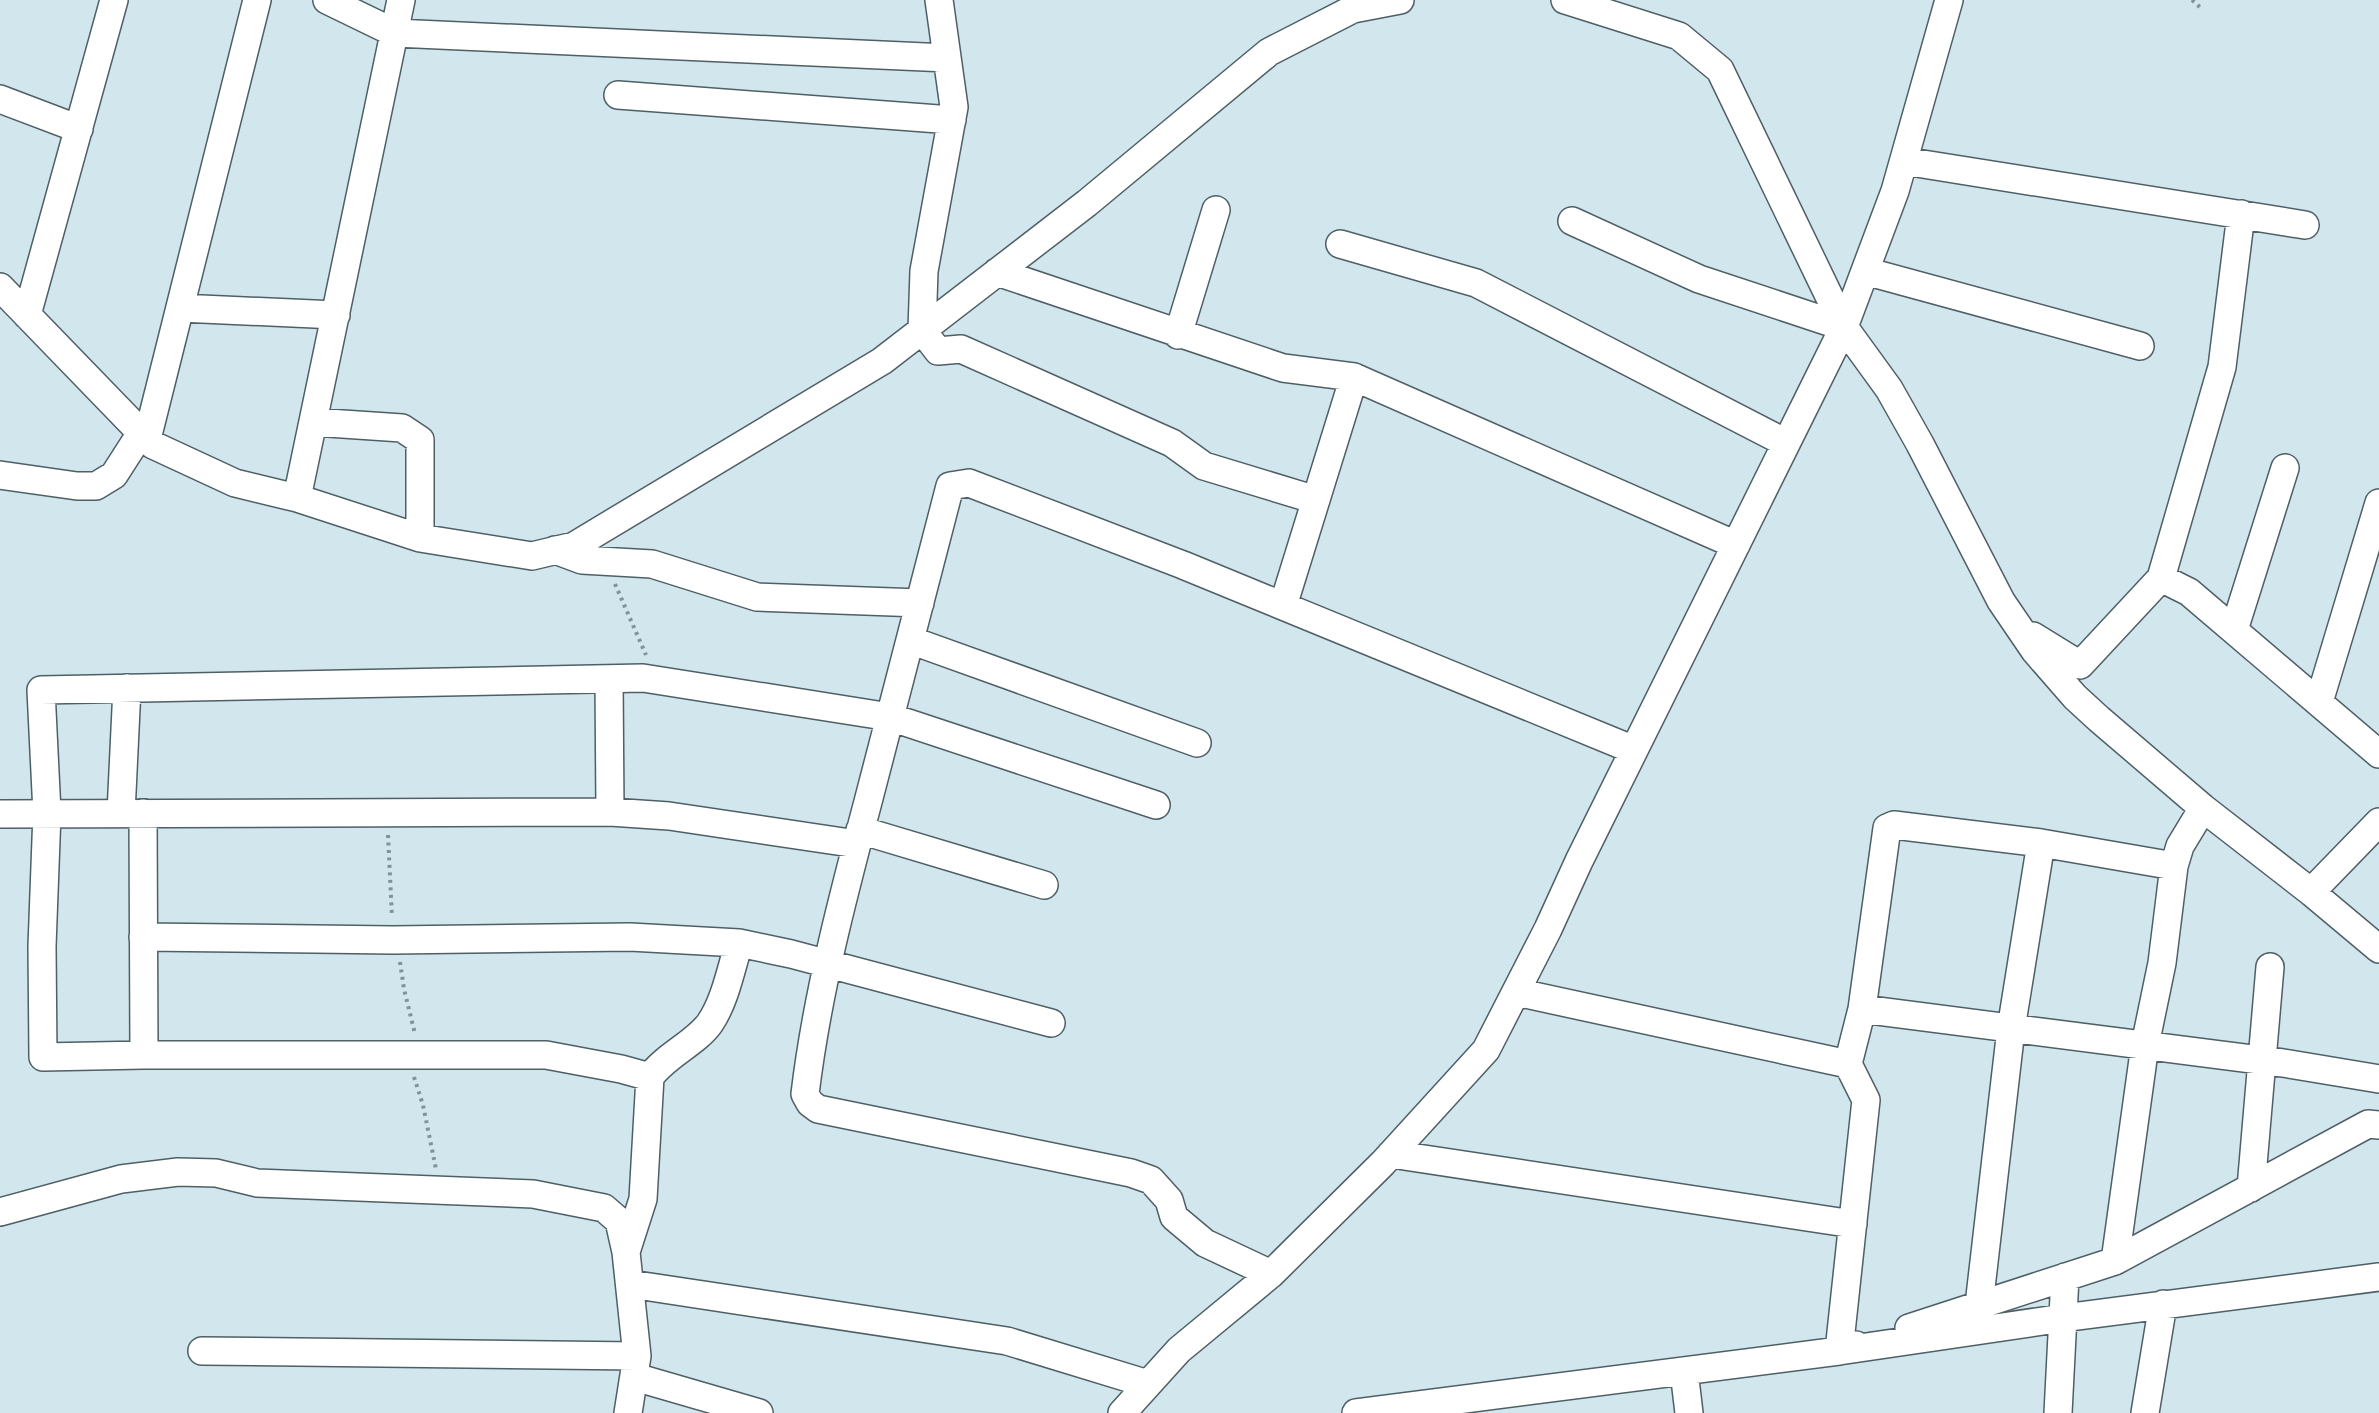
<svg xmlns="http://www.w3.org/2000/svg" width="2379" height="1413" viewBox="0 0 2379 1413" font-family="'Work Sans',sans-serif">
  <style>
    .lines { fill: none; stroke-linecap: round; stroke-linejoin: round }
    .minor-casing { stroke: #4e5f65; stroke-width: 30 }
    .path { stroke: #839297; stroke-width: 4; stroke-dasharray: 3 4.5; stroke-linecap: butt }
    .minor { stroke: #fff; stroke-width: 27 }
  </style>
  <rect width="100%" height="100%" fill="#d2e6ed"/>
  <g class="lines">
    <!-- minor casing -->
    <g class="minor-casing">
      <path id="minor" d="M 327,0 L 395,33 L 947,58
        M 939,0 L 954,107 L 924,271 L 922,330 L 938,351 L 961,349 L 1172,443 L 1204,466 L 1316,500
        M 1565,0 L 1679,36 L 1720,70 L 1844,327 L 1889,389 L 1920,444 L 2001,601 L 2035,651 L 2075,697 L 2099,719 L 2203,808 L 2311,892 L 2379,949
        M 618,95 L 952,120
        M 0,99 L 79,129
        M 1904,161 L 2305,225
        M 1572,221 L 1699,279 L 1844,327
        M 1340,244 L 1476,283 L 1786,443
        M 1865,271 L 2140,346
        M 997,272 L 1283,368 L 1354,377 L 1736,545
        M 0,287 L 153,445 L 235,483 L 297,498 L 420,538 L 532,556 L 574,546 L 882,361 L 1087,203 L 1269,52 L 1353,9 L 1400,0
        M 180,308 L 336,315
        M 27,315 L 114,0
        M 1178,335 L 1216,210
        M 313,422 L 402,428 L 420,440 L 420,538
        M 147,439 L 257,0
        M 0,475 L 77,486 L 96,486 L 114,475 L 141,433
        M 297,498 L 401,0
        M 555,550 L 582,560 L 652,564 L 757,597 L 920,603
        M 2161,578 L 2189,592 L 2379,754
        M 1283,606 L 1354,377
        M 2234,630 L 2285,468
        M 2033,636 L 2080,665 L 2161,578 L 2222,367 L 2241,214
        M 910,640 L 1197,743
        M 609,679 L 610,812
        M 2319,702 L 2379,503
        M 121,813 L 127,688
        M 143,813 L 144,1055
        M 0,814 L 610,812 L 669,816 L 857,844
        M 860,830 L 1044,885
        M 2174,866 L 2041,843 L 1894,825 L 1887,828 L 1862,1009 L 1848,1064 L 1866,1100 L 1839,1351 L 2063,1318 L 2379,1277
        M 2311,892 L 2379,822
        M 143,937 L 393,940 L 630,937 L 739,943 L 791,954 L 1051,1023
        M 1516,992 L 1848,1064
        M 1862,1009 L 2283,1063 L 2379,1079
        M 650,1077 L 621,1069 L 546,1055 L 144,1055 L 43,1057 L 42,946 L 47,813 L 41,690 L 643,678 L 890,717 L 1156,805
        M 1391,1154 L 1853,1224
        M 2251,1188 L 2270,967
        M 0,1212 L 121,1179 L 178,1172 L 216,1173 L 257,1183 L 533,1194 L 604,1208 L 619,1221 L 626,1252 L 637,1356 L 628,1413
        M 626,1252 L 643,1199 L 650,1077 C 666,1055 696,1043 710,1023 C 725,1001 731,969 739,943
        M 2115,1261 L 2145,1045 L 2162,963 L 2174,866 L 2180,846 L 2203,808
        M 1271,1274 L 1205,1243 L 1174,1217 L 1169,1200 L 1151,1180 L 1131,1173 L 818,1109 L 810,1103 L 805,1094 C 817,994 843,896 869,798 C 896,694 923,590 950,486 L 969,483 L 1183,565 L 1634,750
        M 630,1284 L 1007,1341 L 1148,1384
        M 1979,1305 L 2011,1029 L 2041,843
        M 1909,1328 L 2115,1261 L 2368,1124 L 2379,1125
        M 202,1351 L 637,1356
        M 1684,1371 L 1689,1413
        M 635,1377 L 759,1413
        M 1122,1413 L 1179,1350 L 1271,1274 L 1383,1163 L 1486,1050 L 1548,929 L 1579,861 L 1844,327 L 1895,191 L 1949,0
        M 1356,1413 L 1839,1351 L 1856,1345
        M 2058,1413 L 2065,1277
        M 2145,1413 L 2163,1304"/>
    </g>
    <!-- path -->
    <path class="path" d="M 2192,0 L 2203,10
      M 615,584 L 646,655
      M 388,835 L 392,917
      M 400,962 L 404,989 L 415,1034
      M 414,1077 L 423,1105 L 436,1169"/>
    <!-- minor -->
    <use href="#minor" class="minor"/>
  </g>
</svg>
